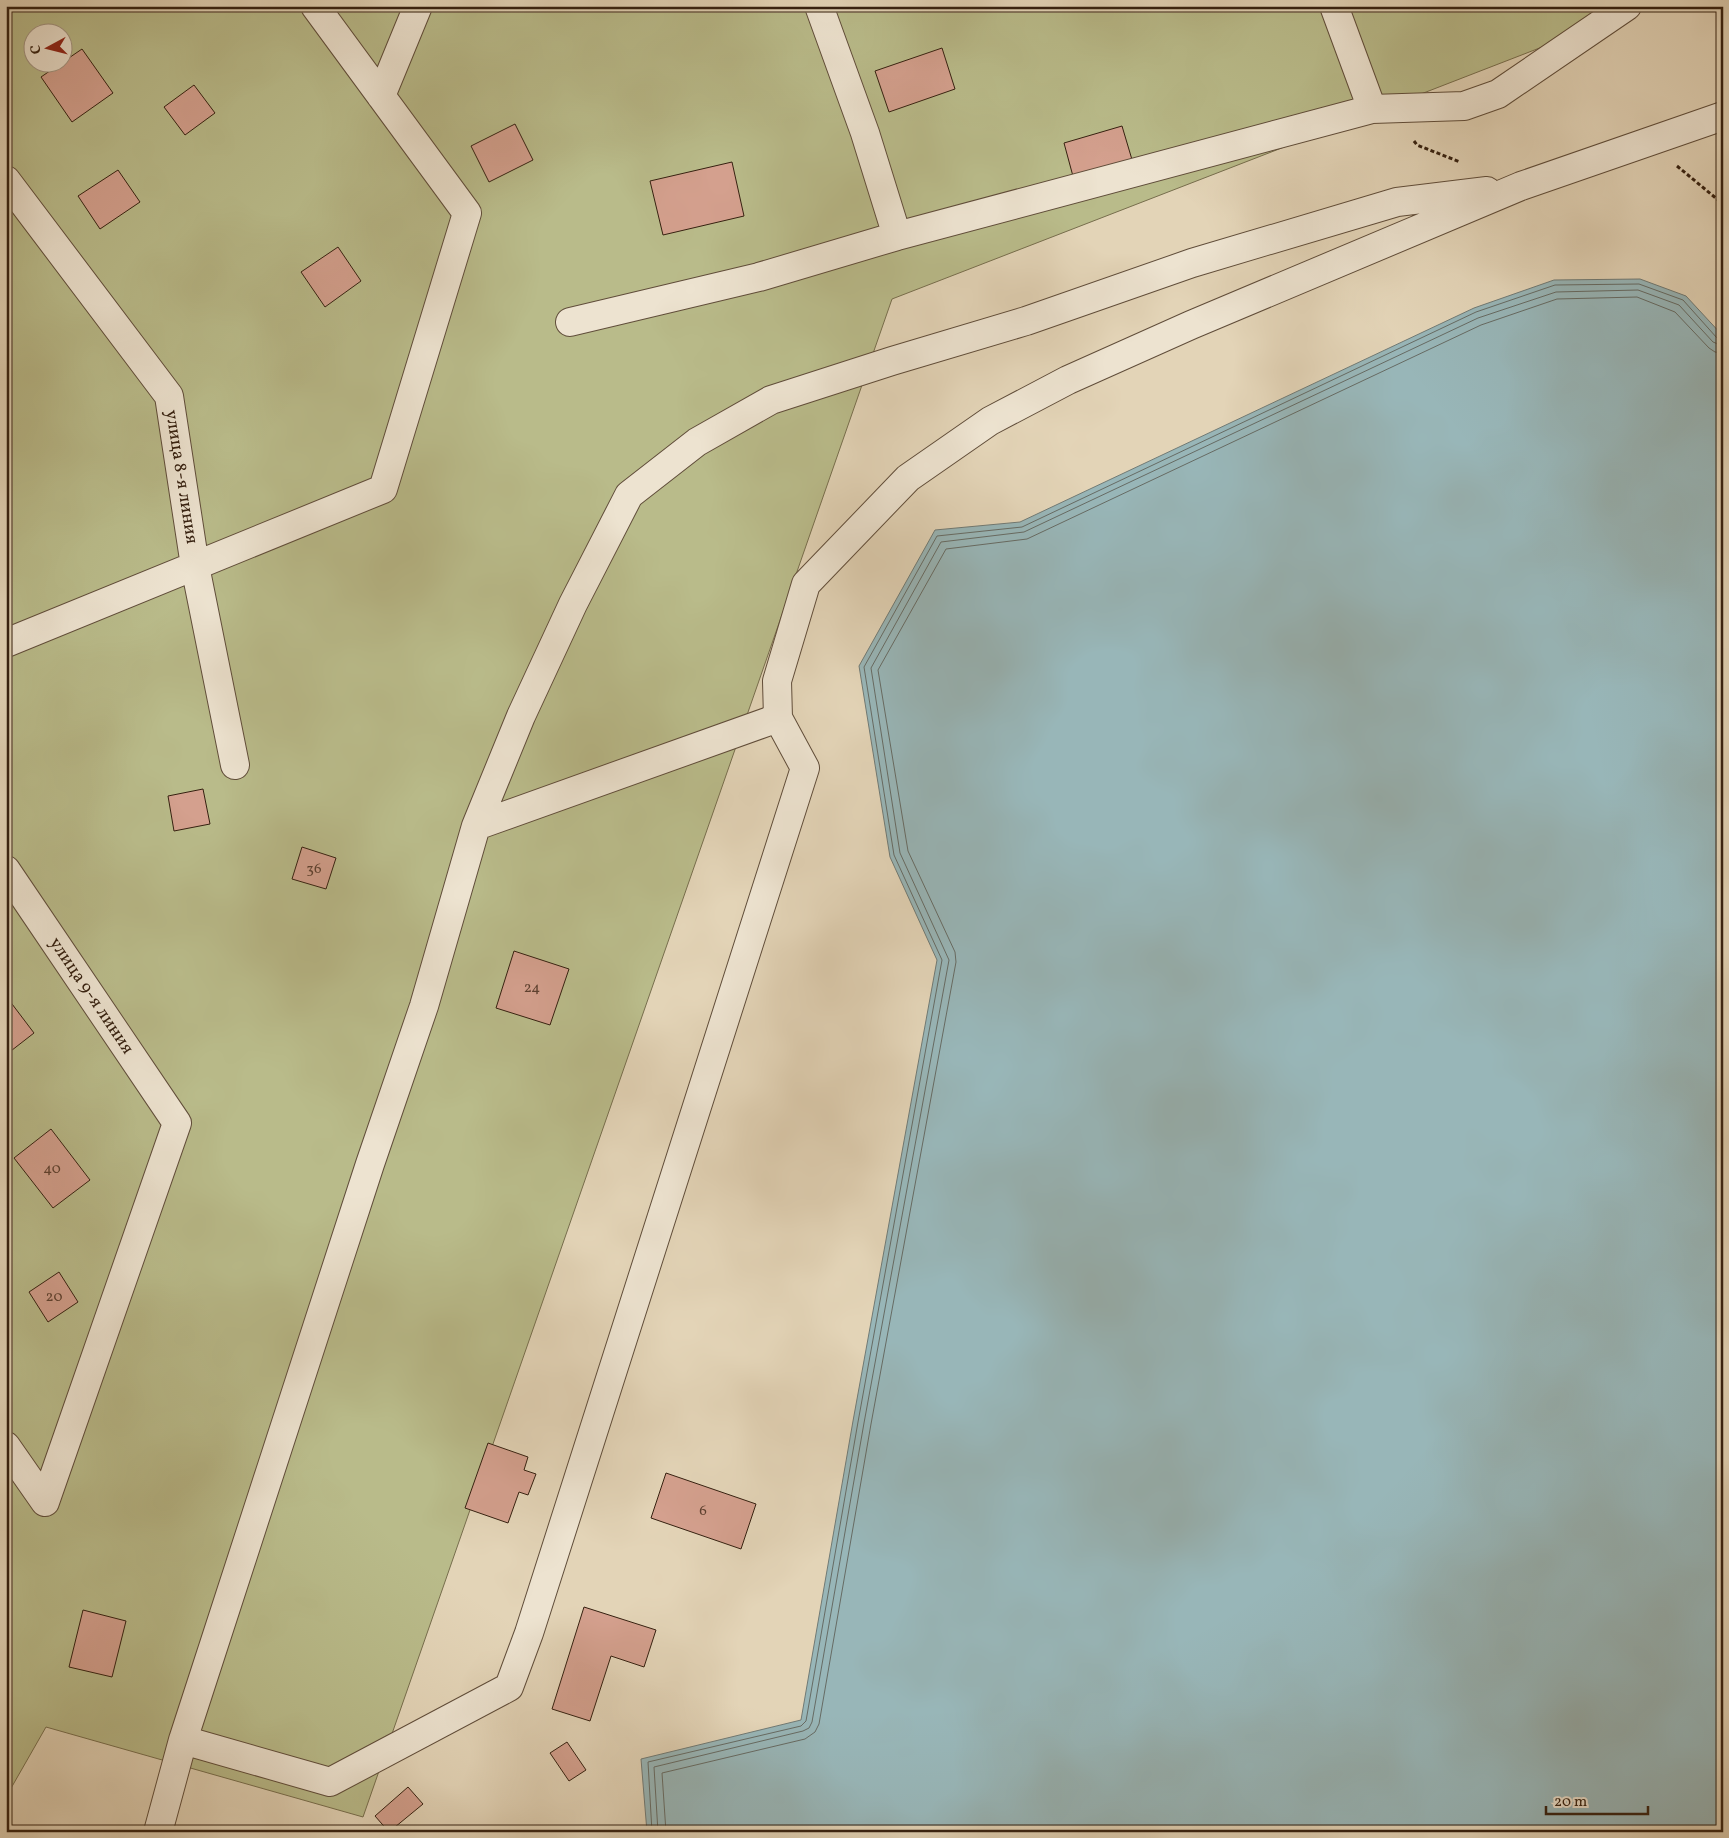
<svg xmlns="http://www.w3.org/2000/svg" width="1729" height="1838" viewBox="0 0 1729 1838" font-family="Vollkorn,serif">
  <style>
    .green { fill: #b9bb8a; stroke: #776e4d; fill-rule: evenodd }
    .water { fill: #98b6b8; stroke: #707a75 }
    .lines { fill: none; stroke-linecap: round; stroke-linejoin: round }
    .shore { stroke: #666b64; stroke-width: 1 }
    .building { fill: #d4a08e; stroke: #352010 }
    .minor-casing { stroke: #604d3a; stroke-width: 30 }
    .path { stroke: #352010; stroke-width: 3; stroke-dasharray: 4 2.5; stroke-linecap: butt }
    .minor { stroke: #ede3d0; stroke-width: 28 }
    .labels { text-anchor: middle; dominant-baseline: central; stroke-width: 5; stroke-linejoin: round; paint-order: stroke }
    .number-label { font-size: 15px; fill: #5d4030 }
    .street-label { font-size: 18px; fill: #352010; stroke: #ede3d0 }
  </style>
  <rect width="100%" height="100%" fill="#e3d4b7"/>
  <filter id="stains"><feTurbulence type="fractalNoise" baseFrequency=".004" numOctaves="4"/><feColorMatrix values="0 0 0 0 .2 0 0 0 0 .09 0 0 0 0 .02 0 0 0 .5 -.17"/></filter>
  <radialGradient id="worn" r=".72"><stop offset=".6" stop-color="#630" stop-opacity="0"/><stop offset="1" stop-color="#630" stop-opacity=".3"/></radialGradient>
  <!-- green -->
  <path class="green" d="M 6,6 L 1648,6 L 892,299 L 363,1817 L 46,1727 L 6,1797 ZM 32,32 L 62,32 L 62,62 L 32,62 Z"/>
  <!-- water -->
  <path class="water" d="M 1640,279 L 1686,296 L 1723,336 L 1723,1832 L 647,1832 L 641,1759 L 801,1720 L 853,1421 L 937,960 L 890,857 L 859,666 L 935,530 L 1020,522 L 1474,308 L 1554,280 Z"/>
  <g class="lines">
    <!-- shore -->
    <path class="shore" d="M 652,1832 L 648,1762 L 801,1726 L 806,1721 L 858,1422 L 942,960 L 894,855 L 864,667 L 937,536 L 1022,527 L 1476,312 L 1555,285 L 1639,284 L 1683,300 L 1717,338 L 1723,339
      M 658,1832 L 654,1767 L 803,1731 L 809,1728 L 812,1722 L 864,1423 L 949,960 L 900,853 L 871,668 L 941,542 L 1024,532 L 1478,318 L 1556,292 L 1638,290 L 1679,305 L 1713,342 L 1723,346
      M 666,1832 L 662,1773 L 805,1739 L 815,1732 L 819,1724 L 871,1424 L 956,962 L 955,952 L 908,851 L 878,670 L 946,549 L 1027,539 L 1481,325 L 1557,299 L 1637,297 L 1675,312 L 1709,348 L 1715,352 L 1723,353"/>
  </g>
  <!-- building -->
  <path class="building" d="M 942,48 L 955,89 L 889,112 L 875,71 Z
    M 82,49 L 113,93 L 72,122 L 41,77 Z
    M 194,85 L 215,113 L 185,135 L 164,107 Z
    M 515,124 L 533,160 L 489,182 L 471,146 Z
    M 1122,126 L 1133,163 L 1074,180 L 1064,143 Z
    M 732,162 L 744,216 L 663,235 L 650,181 Z
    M 118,170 L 140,202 L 100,229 L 78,196 Z
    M 338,247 L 361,281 L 325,307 L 301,272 Z
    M 203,789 L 210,824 L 174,831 L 168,796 Z
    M 302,847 L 336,858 L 326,889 L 292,879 Z
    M 514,951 L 569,969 L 550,1025 L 496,1008 Z
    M 9,1000 L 34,1033 L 7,1054 L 6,1003 Z
    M 51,1129 L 90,1180 L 53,1208 L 14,1158 Z
    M 59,1272 L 78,1302 L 48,1322 L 29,1292 Z
    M 488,1443 L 528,1457 L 524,1470 L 536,1474 L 528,1495 L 519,1492 L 508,1523 L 465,1508 Z
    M 666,1473 L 756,1504 L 741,1549 L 651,1518 Z
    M 584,1607 L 656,1630 L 644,1667 L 611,1656 L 590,1721 L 552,1709 Z
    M 83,1610 L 126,1621 L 112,1677 L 69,1667 Z
    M 567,1742 L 586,1770 L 569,1781 L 550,1753 Z
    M 408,1787 L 423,1804 L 389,1832 L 375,1816 Z"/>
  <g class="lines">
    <!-- minor casing -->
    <g class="minor-casing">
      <path id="minor" d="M 819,6 L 865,133 L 897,236
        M 1334,6 L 1372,109
        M 381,96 L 418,6
        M 6,180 L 169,396 L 195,566 L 235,765
        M 570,322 L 759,277 L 897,236 L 1372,109 L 1464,106 L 1498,94 L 1627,6
        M 6,643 L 383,489 L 467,213 L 315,6
        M 476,826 L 778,718
        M 6,870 L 177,1123 L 45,1502
        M 6,1446 L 45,1502
        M 183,1740 L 370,1164 L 424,1006 L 476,826 L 521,716 L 573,604 L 629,495 L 697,442 L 771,400 L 892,361 L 1026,321 L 1192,263 L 1397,202 L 1487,191
        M 158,1832 L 183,1740 L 330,1782 L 509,1687 L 529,1633 L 805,768 L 778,718 L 777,681 L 806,584 L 908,478 L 990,421 L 1068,380 L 1191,325 L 1521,186 L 1723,116"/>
    </g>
    <!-- path -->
    <path class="path" d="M 1414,141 L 1417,145 L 1460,162
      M 1677,166 L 1723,204"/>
    <!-- minor -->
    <use href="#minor" class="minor"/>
  </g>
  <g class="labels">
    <!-- number labels -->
    <g class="number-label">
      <text x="314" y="869">36</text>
      <text x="532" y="988">24</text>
      <text x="52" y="1169">40</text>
      <text x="54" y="1297">20</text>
      <text x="703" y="1511">6</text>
    </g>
    <!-- street labels -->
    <g class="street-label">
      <text transform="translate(181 477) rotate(81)">улица 8-я линия</text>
      <text transform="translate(91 996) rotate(56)">улица 9-я линия</text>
    </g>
  </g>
  <!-- margin -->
  <rect width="1729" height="1838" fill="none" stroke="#e3d4b7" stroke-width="25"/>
  <rect x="8" y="8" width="1714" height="1823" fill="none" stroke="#352010" stroke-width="2.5"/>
  <rect x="12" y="12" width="1704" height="1813" fill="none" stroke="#352010"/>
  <!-- north arrow -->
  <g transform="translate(48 48) rotate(263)"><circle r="24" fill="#ede3d0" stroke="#a39583"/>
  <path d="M0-4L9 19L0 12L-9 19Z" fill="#8f2418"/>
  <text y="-8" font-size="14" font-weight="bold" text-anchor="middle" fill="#352010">С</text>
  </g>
  <!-- scale -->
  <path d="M1546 1806v8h102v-8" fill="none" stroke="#352010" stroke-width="2.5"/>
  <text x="1554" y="1806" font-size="15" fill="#352010" stroke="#ede3d0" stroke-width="4" paint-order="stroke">20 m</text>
  <rect width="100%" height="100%" filter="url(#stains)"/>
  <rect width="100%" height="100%" fill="url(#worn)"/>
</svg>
